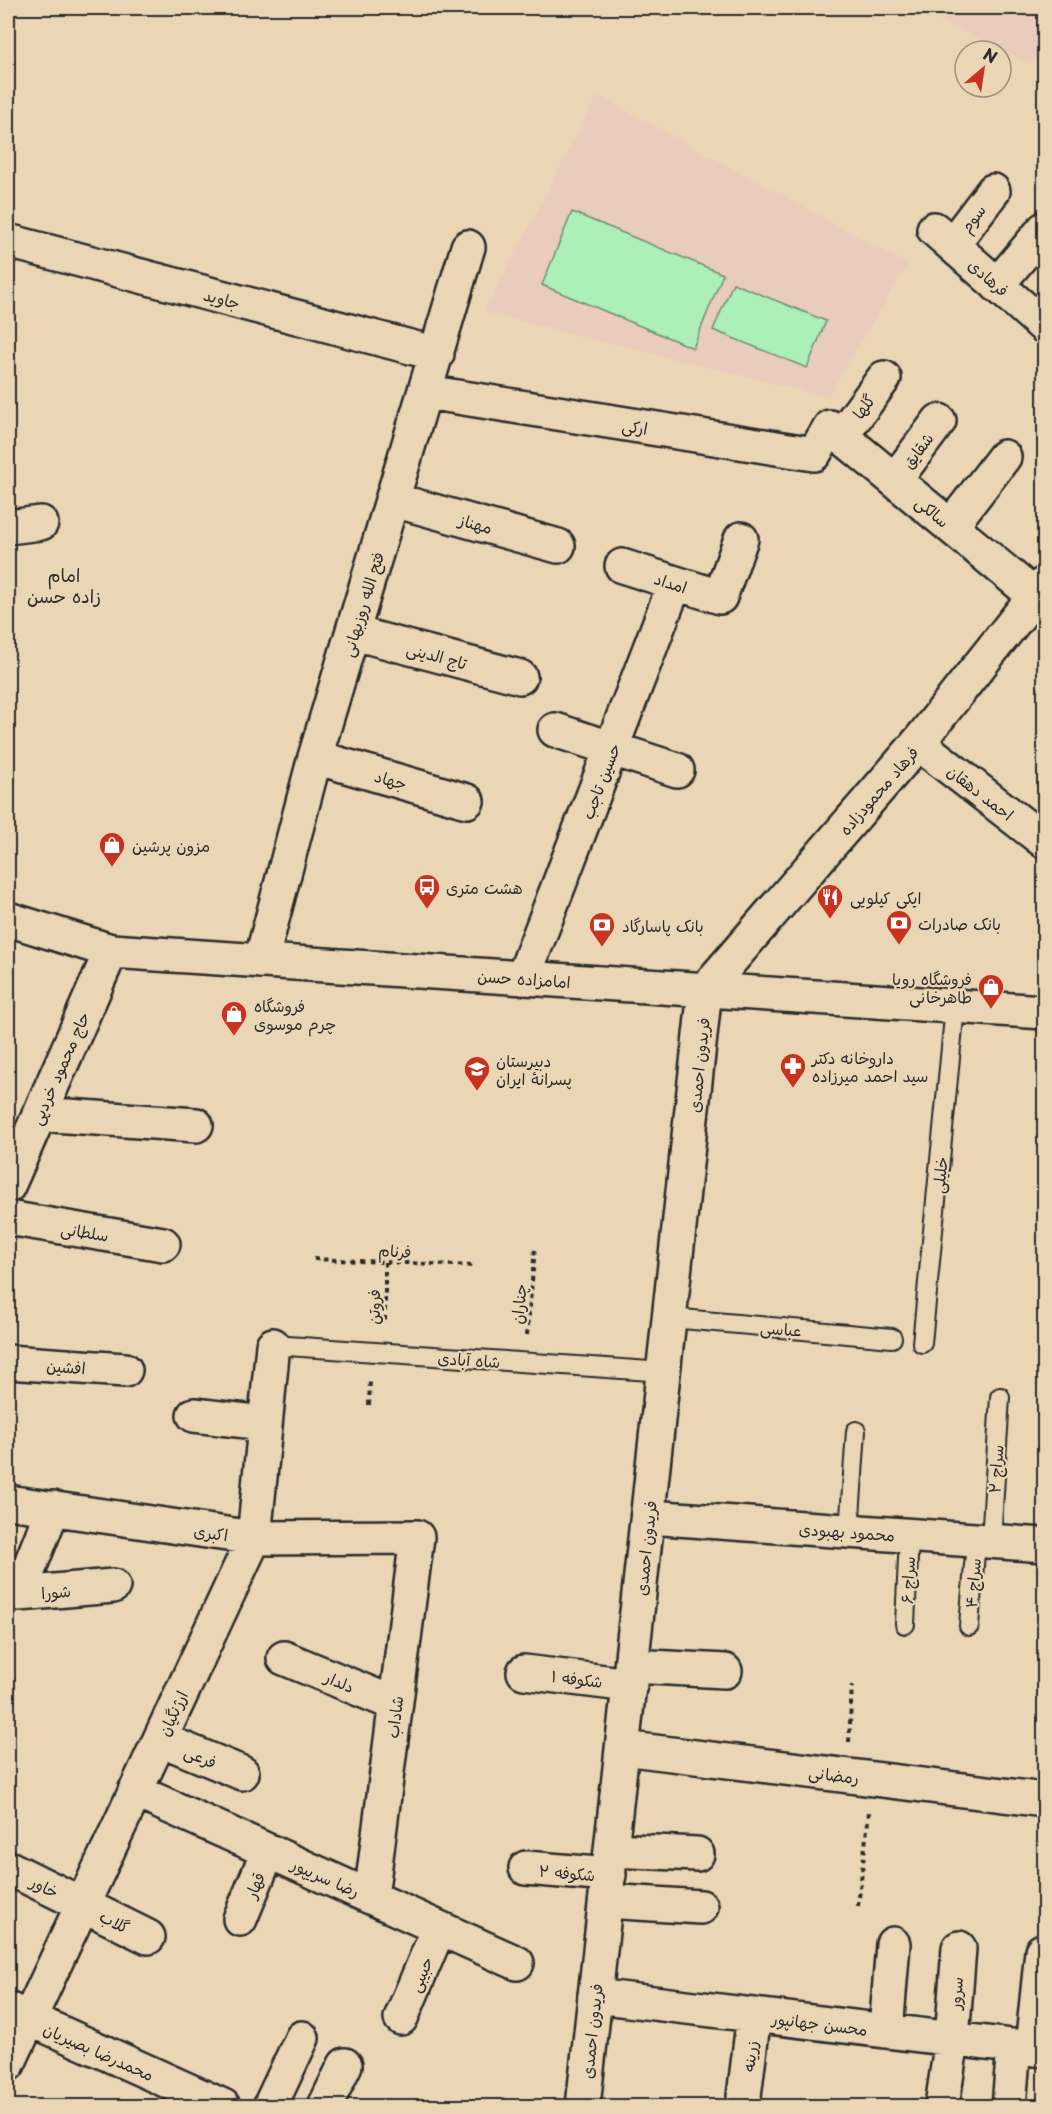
<svg xmlns="http://www.w3.org/2000/svg" width="1052" height="2114" viewBox="0 0 1052 2114" font-family="'Playpen Sans','Playpen Sans Arabic',sans-serif">
  <style>
    .built { fill: #eaccbd }
    .green { fill: #adefb8; stroke: #6c8d72; stroke-width: 1.5 }
    .lines { fill: none; stroke-linecap: round; stroke-linejoin: round }
    .lane-casing { stroke: #2b2b2b; stroke-width: 22 }
    .street-casing { stroke: #2b2b2b; stroke-width: 38 }
    .secondary-casing { stroke: #2b2b2b; stroke-width: 38 }
    .path { stroke: #2b2b2b; stroke-width: 4; stroke-dasharray: 4.5 4.5; stroke-linecap: butt }
    .lane { stroke: #ead6b4; stroke-width: 18 }
    .street { stroke: #ead6b4; stroke-width: 33 }
    .secondary { stroke: #ead6b4; stroke-width: 33 }
    .labels { text-anchor: middle; dominant-baseline: central; stroke-width: 4.5; stroke-linejoin: round; paint-order: stroke }
    .street-label { font-size: 16px; fill: #2b2b2b; stroke: #ead6b4 }
    .poi-label { font-size: 16px; fill: #2b2b2b; stroke: #ead6b4; text-anchor: start }
    .neighbourhood-label { font-size: 18px; fill: #2b2b2b; stroke: #ead6b4 }
  </style>
  <rect width="100%" height="100%" fill="#ead6b4"/>
  <filter id="ink" filterUnits="userSpaceOnUse"><feTurbulence type="fractalNoise" baseFrequency=".0167" numOctaves="2"/><feDisplacementMap in="SourceGraphic" scale="12" xChannelSelector="R" yChannelSelector="G"/><feConvolveMatrix kernelMatrix="1 2 1 2 8 2 1 2 1" color-interpolation-filters="sRGB"/></filter>
  <g filter="url(#ink)">
    <!-- built -->
    <path class="built" d="M 916,8 L 1044,8 L 1044,43 L 1032,65 Z
      M 598,95 L 908,264 L 828,397 L 484,312 Z"/>
    <!-- green -->
    <path class="green" d="M 572,212 L 723,274 L 693,348 L 542,285 Z
      M 733,283 L 826,321 L 807,368 L 713,330 Z"/>
    <g class="lines">
      <!-- lane casing -->
      <g class="lane-casing">
        <path id="lane" d="M 671,1318 L 892,1338
          M 922,1343 L 955,1007
          M 273,1345 L 665,1372
          M 849,1531 L 856,1431
          M 991,1541 L 1000,1397
          M 905,1624 L 909,1536
          M 969,1626 L 976,1541"/>
      </g>
      <!-- street casing -->
      <g class="street-casing">
        <path id="street" d="M 934,229 L 1044,326
          M 8,241 L 437,354
          M 952,245 L 993,191
          M 997,285 L 1044,229
          M 426,392 L 814,454 L 830,427 L 1035,596
          M 842,435 L 884,378
          M 895,480 L 939,421
          M 394,500 L 558,546
          M 951,526 L 1004,457
          M 8,527 L 41,523
          M 622,566 L 720,597 L 741,539
          M 354,633 L 520,677
          M 555,730 L 677,770
          M 918,743 L 1044,841
          M 315,757 L 467,801
          M 261,961 L 315,757 L 468,247
          M 523,978 L 675,583
          M 39,1114 L 196,1125
          M 8,1186 L 111,951
          M 8,1218 L 163,1244
          M 8,1362 L 125,1370
          M 194,1415 L 264,1423
          M 8,1502 L 254,1538 L 417,1537 L 371,1897
          M 53,1508 L 19,1594 L 113,1586
          M 649,1517 L 1044,1545
          M 284,1658 L 395,1704
          M 632,1666 L 725,1671
          M 524,1672 L 630,1685
          M 160,1739 L 242,1773
          M 623,1748 L 1044,1800
          M 135,1791 L 517,1963
          M 612,1850 L 697,1854
          M 9,1868 L 148,1937
          M 526,1868 L 609,1875
          M 606,1901 L 701,1907
          M 240,1919 L 268,1851
          M 595,1996 L 1044,2050
          M 8,2009 L 223,2106
          M 401,2018 L 438,1930
          M 886,2031 L 893,1944
          M 1032,2048 L 1042,1951
          M 8,2064 L 254,1538 L 273,1345
          M 744,2096 L 754,2015
          M 270,2106 L 302,2038
          M 325,2106 L 345,2065
          M 942,2106 L 952,2039 L 959,1948
          M 1009,2106 L 1014,2046"/>
      </g>
      <!-- secondary casing -->
      <g class="secondary-casing">
        <path id="secondary" d="M 8,919 L 111,951 L 1044,1012
          M 583,2106 L 705,990 L 918,743 L 1044,584"/>
      </g>
      <!-- path -->
      <path class="path" d="M 314,1259 L 475,1266
        M 385,1262 L 385,1325
        M 527,1335 L 535,1248
        M 369,1405 L 370,1380
        M 849,1742 L 852,1685
        M 858,1906 L 869,1812"/>
      <!-- lane -->
      <use href="#lane" class="lane"/>
      <!-- street -->
      <use href="#street" class="street"/>
      <!-- secondary -->
      <use href="#secondary" class="secondary"/>
    </g>
  </g>
  <!-- icons -->
  <defs>
    <g id="shop-pin" transform="scale(1.35)"><path d="M0 17L-7.5 6A9.5 9.5 0 1 1 7.5 6Z" fill="#c8321e" stroke="#ead6b4"/><path d="M-5-2.5h2.3a2.7 3.5 0 0 1 5.4 0H5L5.5 6h-11ZM-1.5-2.5h3a1.5 2.3 0 0 0-3 0Z" fill="#fff"/></g>
    <g id="bus-pin" transform="scale(1.35)"><path d="M0 17L-7.5 6A9.5 9.5 0 1 1 7.5 6Z" fill="#c8321e" stroke="#ead6b4"/><path d="M-5-6H5V4H4V6H2V4H-2V6H-4V4H-5ZM-3.5-4V0h7V-4ZM-3.5 1.2v1.5H-2V1.2ZM2 1.2v1.5H3.5V1.2Z" fill="#fff"/></g>
    <g id="restaurant-pin" transform="scale(1.35)"><path d="M0 17L-7.5 6A9.5 9.5 0 1 1 7.5 6Z" fill="#c8321e" stroke="#ead6b4"/><path d="M-5-6h1v4h1v-4h1v4h1v-4h1v5L-1.5 .5V6h-2V.5L-5-1ZM5-6V6H3V1.5H1.5Q1.5-4 5-6Z" fill="#fff"/></g>
    <g id="bank-pin" transform="scale(1.35)"><path d="M0 17L-7.5 6A9.5 9.5 0 1 1 7.5 6Z" fill="#c8321e" stroke="#ead6b4"/><path d="M-6-4H6V4H-6ZM0-2.3a2.3 2.3 0 1 0 0 4.6a2.3 2.3 0 1 0 0-4.6Z" fill="#fff"/></g>
    <g id="pharmacy-pin" transform="scale(1.35)"><path d="M0 17L-7.5 6A9.5 9.5 0 1 1 7.5 6Z" fill="#c8321e" stroke="#ead6b4"/><path d="M-2-6h4v4h4v4h-4v4h-4v-4h-4v-4h4Z" fill="#fff"/></g>
    <g id="school-pin" transform="scale(1.35)"><path d="M0 17L-7.5 6A9.5 9.5 0 1 1 7.5 6Z" fill="#c8321e" stroke="#ead6b4"/><path d="M0-5L7-2L0 1L-7-2ZM-4 1L0 2.5L4 1V4Q0 6-4 4Z" fill="#fff"/></g>
  </defs>
  <g fill-rule="evenodd">
    <use href="#shop-pin" x="112" y="845"/>
    <use href="#bus-pin" x="427" y="887"/>
    <use href="#restaurant-pin" x="830" y="897"/>
    <use href="#bank-pin" x="899" y="923"/>
    <use href="#bank-pin" x="602" y="925"/>
    <use href="#shop-pin" x="991" y="987"/>
    <use href="#shop-pin" x="234" y="1014"/>
    <use href="#pharmacy-pin" x="793" y="1066"/>
    <use href="#school-pin" x="477" y="1069"/>
  </g>
  <g class="labels">
    <!-- street labels -->
    <g class="street-label">
      <text transform="translate(972 218) rotate(-53)">سوم</text>
      <text transform="translate(989 277) rotate(41)">فرهادی</text>
      <text transform="translate(222 298) rotate(15)">جاوید</text>
      <text transform="translate(863 406) rotate(-53)">گلها</text>
      <text transform="translate(635 426) rotate(9)">ارکی</text>
      <text transform="translate(917 450) rotate(-53)">شقایق</text>
      <text transform="translate(933 511) rotate(40)">سالکی</text>
      <text transform="translate(476 523) rotate(16)">مهناز</text>
      <text transform="translate(671 582) rotate(18)">امداد</text>
      <text transform="translate(362 604) rotate(-73)">فتح الله روزبهانی</text>
      <text transform="translate(437 655) rotate(15)">تاج الدینی</text>
      <text transform="translate(391 779) rotate(16)">جهاد</text>
      <text transform="translate(600 781) rotate(-69)">حسین تاجب</text>
      <text transform="translate(878 790) rotate(-49)">فرهاد محمودزاده</text>
      <text transform="translate(981 792) rotate(38)">احمد دهقان</text>
      <text transform="translate(524 978) rotate(4)">امامزاده حسن</text>
      <text transform="translate(698 1065) rotate(-84)">فریدون احمدی</text>
      <text transform="translate(59 1068) rotate(-66)">حاج محمود خردپی</text>
      <text transform="translate(939 1175) rotate(-84)">خلیلی</text>
      <text transform="translate(85 1231) rotate(9)">سلطانی</text>
      <text transform="translate(395 1250) rotate(3)">فرنام</text>
      <text transform="translate(518 1304) rotate(-85)">چناران</text>
      <text transform="translate(373 1307) rotate(-90)">فروتن</text>
      <text transform="translate(781 1328) rotate(5)">عباسی</text>
      <text transform="translate(469 1359) rotate(4)">شاه آبادی</text>
      <text transform="translate(66 1366) rotate(4)">افشین</text>
      <text transform="translate(995 1469) rotate(-86)">سراج ۲</text>
      <text transform="translate(847 1531) rotate(4)">محمود بهبودی</text>
      <text transform="translate(211 1532) rotate(8)">اکبری</text>
      <text transform="translate(645 1548) rotate(-84)">فریدون احمدی</text>
      <text transform="translate(907 1580) rotate(-87)">سراج ۶</text>
      <text transform="translate(972 1583) rotate(-85)">سراج ۴</text>
      <text transform="translate(56 1591) rotate(-5)">شورا</text>
      <text transform="translate(577 1678) rotate(7)">شکوفه ۱</text>
      <text transform="translate(340 1681) rotate(23)">دلدار</text>
      <text transform="translate(172 1713) rotate(-65)">ارژنگیان</text>
      <text transform="translate(394 1717) rotate(-83)">شاداب</text>
      <text transform="translate(201 1756) rotate(23)">فرعی</text>
      <text transform="translate(834 1774) rotate(7)">رمضانی</text>
      <text transform="translate(567 1872) rotate(5)">شکوفه ۲</text>
      <text transform="translate(326 1877) rotate(24)">رضا سریپور</text>
      <text transform="translate(254 1885) rotate(-68)">قهار</text>
      <text transform="translate(45 1886) rotate(26)">خاور</text>
      <text transform="translate(115 1921) rotate(27)">گلاب</text>
      <text transform="translate(420 1974) rotate(-67)">حبیبی</text>
      <text transform="translate(955 1993) rotate(-86)">سرور</text>
      <text transform="translate(820 2023) rotate(7)">محسن جهانپور</text>
      <text transform="translate(591 2031) rotate(-84)">فریدون احمدی</text>
      <text transform="translate(99 2051) rotate(24)">محمدرضا بصیریان</text>
      <text transform="translate(749 2056) rotate(-83)">زرینه</text>
    </g>
    <!-- poi labels -->
    <g class="poi-label">
      <text x="132" y="845">مزون پرشین</text>
      <text x="446" y="887">هشت متری</text>
      <text x="850" y="897">ایکی کیلویی</text>
      <text x="918" y="923">بانک صادرات</text>
      <text x="622" y="925">بانک پاسارگاد</text>
      <text x="972" y="978" text-anchor="end">فروشگاه رویا<tspan x="972" dy="18">طاهرخانی</tspan></text>
      <text x="254" y="1005">فروشگاه<tspan x="254" dy="18">چرم موسوی</tspan></text>
      <text x="812" y="1057">داروخانه دکتر<tspan x="812" dy="18">سید احمد میرزاده</tspan></text>
      <text x="496" y="1060">دبیرستان<tspan x="496" dy="18">پسرانهٔ ایران</tspan></text>
    </g>
    <!-- neighbourhood labels -->
    <g class="neighbourhood-label">
      <text x="64" y="574">امام<tspan x="64" dy="21">زاده حسن</tspan></text>
    </g>
  </g>
  <!-- margin -->
  <rect width="1052" height="2114" fill="none" stroke="#ead6b4" stroke-width="30"/>
  <rect x="15" y="15" width="1022" height="2084" fill="none" stroke="#2b2b2b" stroke-width="2" filter="url(#ink)"/>
  <!-- north arrow -->
  <g transform="translate(983 69) rotate(29)"><circle r="28" fill="#ead6b4" stroke="#9e927d" stroke-width="1.5"/>
  <path d="M0-4.5L10 22L0 15L-10 22Z" fill="#c8321e"/>
  <text y="-9" font-size="16" font-weight="bold" text-anchor="middle" fill="#2b2b2b">N</text>
  </g>
</svg>
